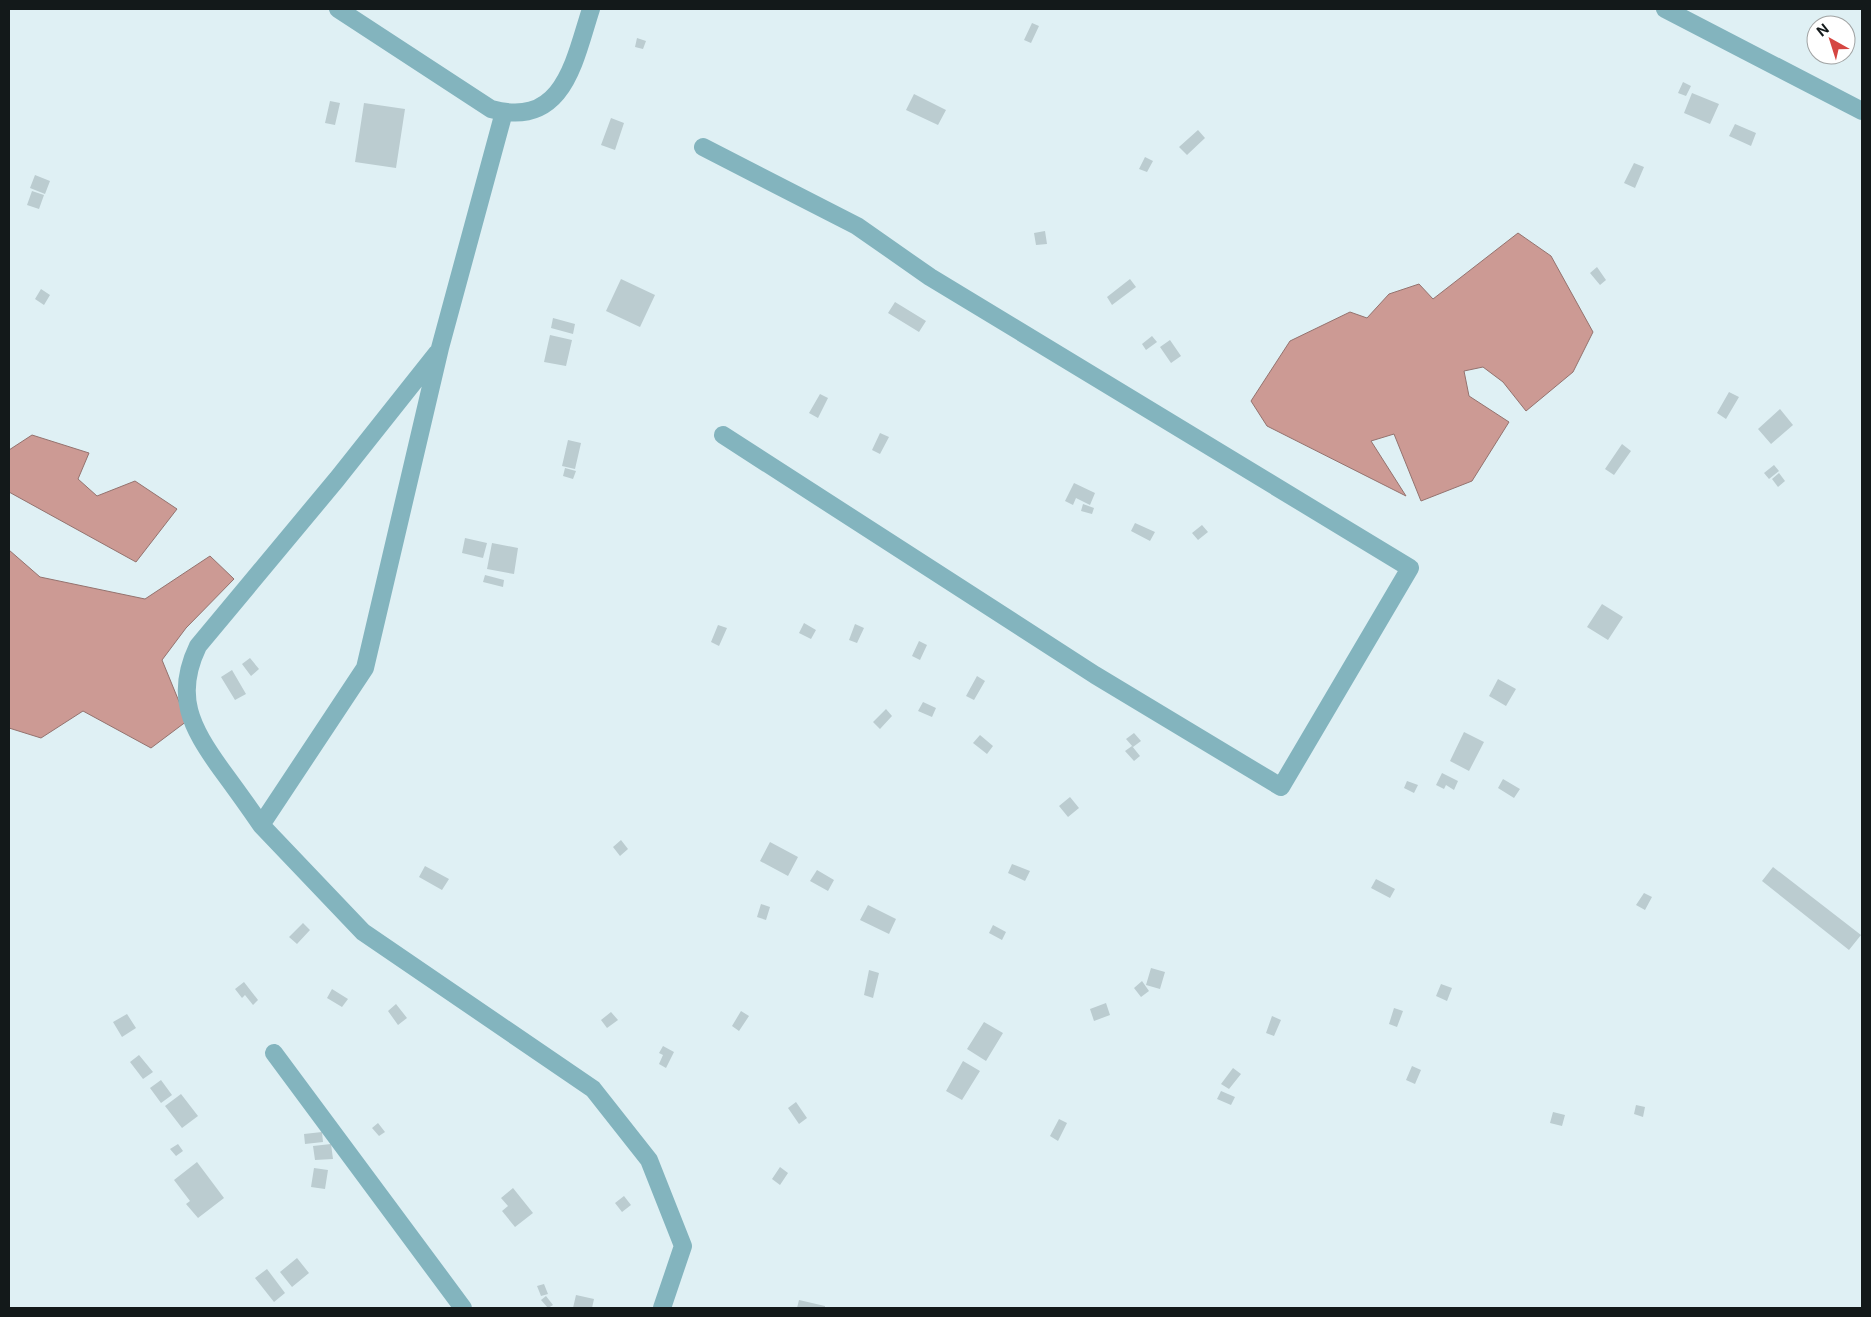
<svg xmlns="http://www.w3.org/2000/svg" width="1871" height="1317" viewBox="0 0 1871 1317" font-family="Inter,sans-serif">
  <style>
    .water { fill: #cc9a94; stroke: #94736f }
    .building { fill: #bbccd0 }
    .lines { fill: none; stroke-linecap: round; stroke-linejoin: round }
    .street { stroke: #83b4be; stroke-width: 18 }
  </style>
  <rect width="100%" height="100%" fill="#dff0f4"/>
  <!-- water -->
  <path class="water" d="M 1518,233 L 1551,256 L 1593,332 L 1573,372 L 1526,411 L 1503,382 L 1483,367 L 1464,371 L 1469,396 L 1509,422 L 1472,481 L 1421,501 L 1394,434 L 1371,441 L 1406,496 L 1267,426 L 1251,401 L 1290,341 L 1350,312 L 1367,318 L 1389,294 L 1419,284 L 1433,299 Z
    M 32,435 L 89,453 L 78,479 L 97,496 L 135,481 L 177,509 L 136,562 L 9,492 L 9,450 Z
    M 9,550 L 40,577 L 145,599 L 210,556 L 234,579 L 186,628 L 162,660 L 187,721 L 151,748 L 83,711 L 41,738 L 9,728 Z"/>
  <!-- building -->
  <path class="building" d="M 1032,23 L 1039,26 L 1031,43 L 1024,40 Z
    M 637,38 L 646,41 L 643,49 L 635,47 Z
    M 1683,82 L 1691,86 L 1686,96 L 1678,93 Z
    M 1692,93 L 1719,104 L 1710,124 L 1684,113 Z
    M 914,94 L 946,110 L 938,125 L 906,110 Z
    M 330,101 L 340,103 L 335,125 L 325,123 Z
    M 364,103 L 405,109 L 396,168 L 355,162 Z
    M 611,118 L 624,123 L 615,150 L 601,145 Z
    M 1735,124 L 1756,133 L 1751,146 L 1729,136 Z
    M 1198,130 L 1205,138 L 1187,155 L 1179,147 Z
    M 1145,157 L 1153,161 L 1147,172 L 1139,169 Z
    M 1634,163 L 1644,167 L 1635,188 L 1624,183 Z
    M 35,175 L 50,181 L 45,194 L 30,188 Z
    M 32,191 L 44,195 L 39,209 L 27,205 Z
    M 1045,231 L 1047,244 L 1036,245 L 1034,233 Z
    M 1597,267 L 1606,280 L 1600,285 L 1590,273 Z
    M 621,279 L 655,295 L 640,327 L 606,311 Z
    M 1130,279 L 1136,287 L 1112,305 L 1107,297 Z
    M 41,289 L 50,295 L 44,305 L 35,299 Z
    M 895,302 L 926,321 L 919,332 L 888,313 Z
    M 553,318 L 575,324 L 573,334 L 551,328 Z
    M 550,335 L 572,340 L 566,366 L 544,362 Z
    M 1152,336 L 1157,342 L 1146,350 L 1142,344 Z
    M 1170,340 L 1181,356 L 1171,363 L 1160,347 Z
    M 1729,392 L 1739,397 L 1726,419 L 1717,413 Z
    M 820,394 L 828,398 L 818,418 L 809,413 Z
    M 1780,409 L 1793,425 L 1771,444 L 1758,429 Z
    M 880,433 L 889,437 L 880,454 L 872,450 Z
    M 568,440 L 581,443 L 575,469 L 562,466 Z
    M 1622,444 L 1631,451 L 1614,475 L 1605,469 Z
    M 1774,465 L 1779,471 L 1769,479 L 1764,473 Z
    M 565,468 L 576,471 L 573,479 L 563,476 Z
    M 1779,473 L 1785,481 L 1778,487 L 1772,479 Z
    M 1074,483 L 1095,493 L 1090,505 L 1076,498 L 1073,505 L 1065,501 Z
    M 1083,504 L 1094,508 L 1092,514 L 1081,511 Z
    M 1135,523 L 1155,532 L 1150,541 L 1131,531 Z
    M 1202,525 L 1208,532 L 1198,540 L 1192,533 Z
    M 465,538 L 487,543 L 483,558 L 462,553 Z
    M 492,543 L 518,548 L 514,574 L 487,569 Z
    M 485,575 L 504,580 L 503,587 L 483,582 Z
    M 1602,604 L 1623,617 L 1608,640 L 1587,627 Z
    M 804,623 L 816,630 L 811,639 L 799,633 Z
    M 855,624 L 864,628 L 857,643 L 849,640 Z
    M 718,625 L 727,628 L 719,646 L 711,642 Z
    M 919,641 L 927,645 L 920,660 L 912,656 Z
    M 250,658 L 259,669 L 251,676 L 242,664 Z
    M 232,670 L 246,694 L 235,700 L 221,677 Z
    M 977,676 L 985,681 L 974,700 L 966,696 Z
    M 1498,679 L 1516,689 L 1506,706 L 1489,696 Z
    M 923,702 L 936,708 L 932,717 L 918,711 Z
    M 886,709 L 892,716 L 880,729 L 873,722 Z
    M 1464,732 L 1484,742 L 1469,771 L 1450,761 Z
    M 1134,733 L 1141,741 L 1133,747 L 1126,739 Z
    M 980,735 L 993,746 L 987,754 L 973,743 Z
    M 1132,746 L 1140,756 L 1134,761 L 1125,751 Z
    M 1442,773 L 1458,781 L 1454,790 L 1446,785 L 1444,789 L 1436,785 Z
    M 1503,779 L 1520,789 L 1514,798 L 1498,788 Z
    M 1407,781 L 1418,785 L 1414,793 L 1404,788 Z
    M 1070,797 L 1079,808 L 1068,817 L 1059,806 Z
    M 621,840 L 628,849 L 620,856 L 613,847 Z
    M 770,842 L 798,857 L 788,876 L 760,861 Z
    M 1012,864 L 1030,871 L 1025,881 L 1008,873 Z
    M 425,866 L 449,879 L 442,890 L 419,877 Z
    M 1773,867 L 1861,935 L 1849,950 L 1762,881 Z
    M 817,870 L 834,880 L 828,891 L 810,881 Z
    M 1376,879 L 1395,889 L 1390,898 L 1371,888 Z
    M 1644,893 L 1652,897 L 1645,910 L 1636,905 Z
    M 761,904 L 770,907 L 766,920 L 757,917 Z
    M 868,905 L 896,919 L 889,934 L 860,920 Z
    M 303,923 L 310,930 L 297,944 L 289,937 Z
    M 993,925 L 1006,932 L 1002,940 L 989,933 Z
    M 1151,968 L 1165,972 L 1160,989 L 1146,985 Z
    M 869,970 L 879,973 L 873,998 L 864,995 Z
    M 1142,981 L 1149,991 L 1141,997 L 1134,988 Z
    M 244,982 L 258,1000 L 253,1005 L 245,995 L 242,998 L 235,989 Z
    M 1441,984 L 1452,988 L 1447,1001 L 1436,996 Z
    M 332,989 L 348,999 L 342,1007 L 327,998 Z
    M 1106,1003 L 1110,1015 L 1094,1021 L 1090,1009 Z
    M 396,1004 L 407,1018 L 398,1025 L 388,1011 Z
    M 1394,1008 L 1403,1011 L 1397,1027 L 1389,1024 Z
    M 741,1011 L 749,1016 L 739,1031 L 732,1026 Z
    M 611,1012 L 618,1020 L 607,1028 L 601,1020 Z
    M 127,1014 L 136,1028 L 122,1037 L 113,1022 Z
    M 1272,1016 L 1281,1020 L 1274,1036 L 1266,1033 Z
    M 984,1022 L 1003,1033 L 986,1061 L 967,1049 Z
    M 663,1046 L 674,1052 L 666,1068 L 659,1064 L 663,1055 L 659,1053 Z
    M 139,1055 L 153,1072 L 143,1079 L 130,1062 Z
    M 963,1061 L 980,1071 L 962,1100 L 946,1091 Z
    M 1412,1066 L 1421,1070 L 1415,1084 L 1406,1080 Z
    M 1233,1068 L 1241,1074 L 1229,1089 L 1221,1084 Z
    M 161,1080 L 172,1095 L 161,1103 L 150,1088 Z
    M 1221,1091 L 1235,1097 L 1231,1105 L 1217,1099 Z
    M 181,1094 L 198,1116 L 182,1128 L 165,1106 Z
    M 796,1102 L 807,1118 L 799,1124 L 788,1108 Z
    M 1636,1105 L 1645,1107 L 1643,1117 L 1634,1114 Z
    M 1553,1112 L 1565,1115 L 1562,1126 L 1550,1123 Z
    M 1059,1119 L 1067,1123 L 1058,1141 L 1050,1136 Z
    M 378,1123 L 385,1132 L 379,1136 L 372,1128 Z
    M 322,1132 L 323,1142 L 305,1144 L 304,1134 Z
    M 178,1144 L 183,1151 L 176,1156 L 170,1149 Z
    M 331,1144 L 333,1159 L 315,1160 L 313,1146 Z
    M 197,1162 L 224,1198 L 198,1218 L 186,1204 L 190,1201 L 174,1180 Z
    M 780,1167 L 788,1173 L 780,1185 L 772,1179 Z
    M 314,1168 L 328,1170 L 325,1189 L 311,1187 Z
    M 513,1188 L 533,1213 L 515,1227 L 502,1211 L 508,1206 L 501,1198 Z
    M 624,1196 L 631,1205 L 622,1212 L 615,1203 Z
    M 297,1258 L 309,1273 L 292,1287 L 280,1272 Z
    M 267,1269 L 285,1293 L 274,1302 L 255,1278 Z
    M 544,1284 L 548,1294 L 541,1296 L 537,1286 Z
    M 576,1295 L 594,1299 L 592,1308 L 573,1308 Z
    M 546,1296 L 553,1305 L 548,1308 L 541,1300 Z
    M 799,1300 L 825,1306 L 825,1308 L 797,1308 Z"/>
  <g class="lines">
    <!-- street -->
    <path class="street" d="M 338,9 L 491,109 C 564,129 574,61 591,9
      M 1665,9 L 1862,111
      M 504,112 L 440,348 L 365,668 L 261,825 L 363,932 L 593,1089 L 649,1160 L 683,1246 L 662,1308
      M 703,147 L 857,226 L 930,277 L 1410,568 L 1281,787 L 1095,675 L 723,435
      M 261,825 C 248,806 235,788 221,769 C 191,727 174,696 198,646 L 337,479 L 437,353
      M 274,1053 L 463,1308"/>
  </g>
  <!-- border -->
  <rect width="1871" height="1317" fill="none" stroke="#13191a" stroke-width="20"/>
  <!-- north arrow -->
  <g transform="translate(1831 40) rotate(321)"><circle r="24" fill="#ffffff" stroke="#a1a3a3"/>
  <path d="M0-4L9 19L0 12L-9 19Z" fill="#d54642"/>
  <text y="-8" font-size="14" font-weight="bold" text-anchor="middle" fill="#13191a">N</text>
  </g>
</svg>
